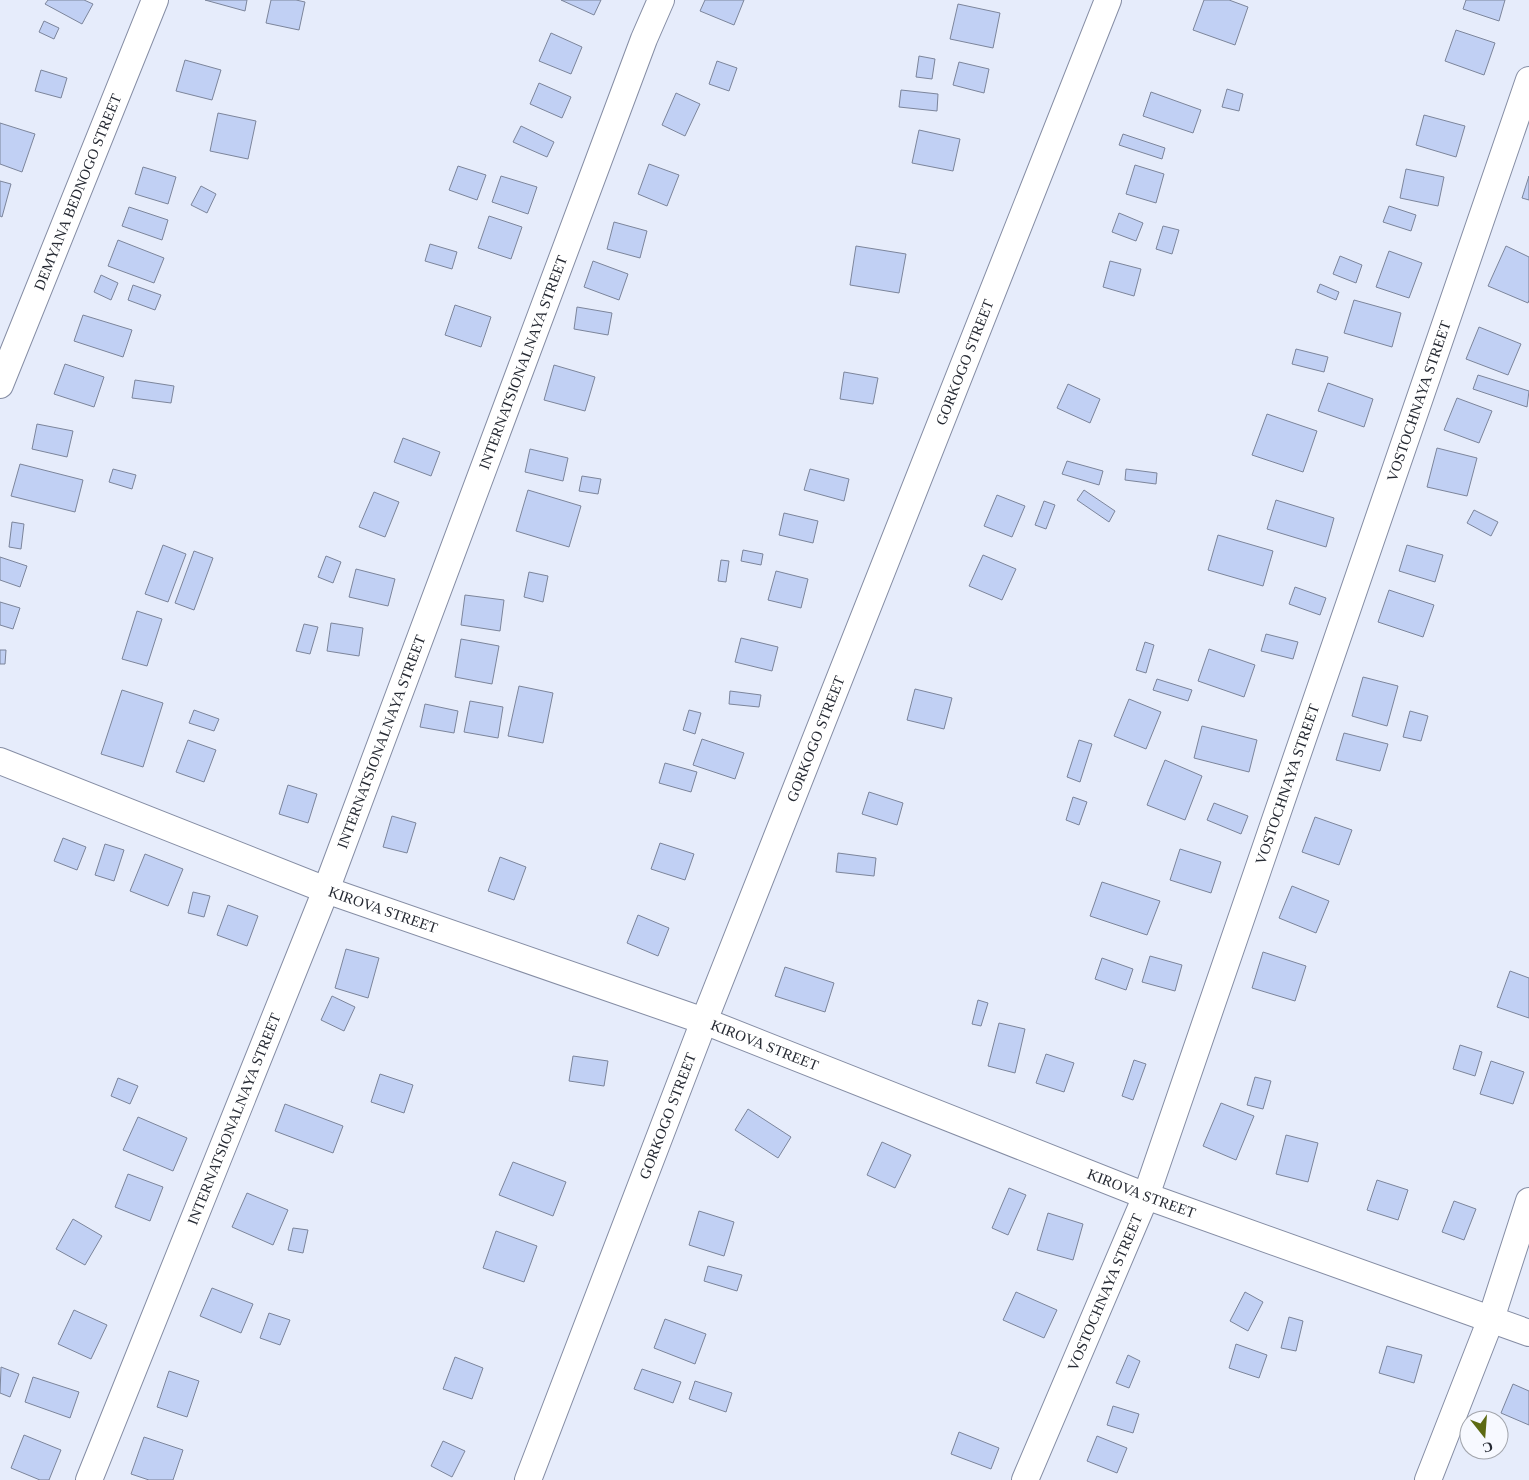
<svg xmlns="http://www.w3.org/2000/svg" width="1529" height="1480" viewBox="0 0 1529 1480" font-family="'Times New Roman',serif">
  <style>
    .building { fill: #c1d0f4; stroke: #7c859b }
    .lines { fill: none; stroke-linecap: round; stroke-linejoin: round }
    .minor-casing { stroke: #858da4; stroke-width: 28 }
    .minor { stroke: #fff; stroke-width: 26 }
    .labels { text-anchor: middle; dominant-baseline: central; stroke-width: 4; stroke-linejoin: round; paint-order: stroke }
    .street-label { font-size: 15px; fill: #262a33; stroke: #f7f9ff }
  </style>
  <rect width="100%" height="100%" fill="#e6ecfb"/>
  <!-- building -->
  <path class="building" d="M 48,0 L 84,0 L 93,4 L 82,24 L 45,4 Z
    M 205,0 L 247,0 L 245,11 Z
    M 271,0 L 296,0 L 305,2 L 299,30 L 266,23 Z
    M 561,0 L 601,0 L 594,15 Z
    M 705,0 L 744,0 L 734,25 L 700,11 Z
    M 1204,0 L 1229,0 L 1248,7 L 1235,45 L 1193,30 Z
    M 1466,0 L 1505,0 L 1499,21 L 1463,9 Z
    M 958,4 L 1000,13 L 993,48 L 950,39 Z
    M 44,21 L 59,28 L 54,39 L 39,32 Z
    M 1456,30 L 1495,43 L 1484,75 L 1445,61 Z
    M 551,33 L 582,47 L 571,74 L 539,61 Z
    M 919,56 L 935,59 L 932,79 L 916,77 Z
    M 185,60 L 221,70 L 212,100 L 176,91 Z
    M 717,61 L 737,68 L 729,91 L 709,84 Z
    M 959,62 L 989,69 L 984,93 L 953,85 Z
    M 41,70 L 67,78 L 61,98 L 35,91 Z
    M 539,83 L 571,97 L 562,118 L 530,104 Z
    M 1227,89 L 1243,94 L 1239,111 L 1222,107 Z
    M 901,90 L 938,94 L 937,111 L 899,107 Z
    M 1151,92 L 1201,110 L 1193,133 L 1143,116 Z
    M 676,93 L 700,104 L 685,136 L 662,125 Z
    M 218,113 L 256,121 L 248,159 L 210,151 Z
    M 1424,115 L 1465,126 L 1456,157 L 1416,145 Z
    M 0,123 L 35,134 L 22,172 L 0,164 Z
    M 521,126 L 554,142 L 547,157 L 513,142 Z
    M 919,130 L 960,139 L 953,171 L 912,163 Z
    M 1123,134 L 1165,148 L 1162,159 L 1119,145 Z
    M 649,164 L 679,175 L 667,206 L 638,194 Z
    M 1135,165 L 1164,174 L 1156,203 L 1126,194 Z
    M 458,166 L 486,175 L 477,200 L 449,190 Z
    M 143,167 L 176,177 L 168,204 L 135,194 Z
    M 1406,169 L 1444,177 L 1438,206 L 1400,198 Z
    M 501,176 L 537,187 L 528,214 L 492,202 Z
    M 1529,176 L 1529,200 L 1522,198 Z
    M 0,181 L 11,184 L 2,217 L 0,216 Z
    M 201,186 L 216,194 L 207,213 L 191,205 Z
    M 1389,206 L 1416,215 L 1411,231 L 1383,222 Z
    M 129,207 L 168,220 L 162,240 L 122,226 Z
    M 1119,213 L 1143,223 L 1136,241 L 1112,232 Z
    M 489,216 L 522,227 L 511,259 L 478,248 Z
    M 614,222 L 647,231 L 640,258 L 607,249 Z
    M 1163,226 L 1179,230 L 1172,254 L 1156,249 Z
    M 118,240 L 164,258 L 154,283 L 108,266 Z
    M 430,244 L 457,252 L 452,269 L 425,261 Z
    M 856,246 L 906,254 L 899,293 L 850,285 Z
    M 1506,246 L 1529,257 L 1529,300 L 1528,303 L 1488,286 Z
    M 1389,251 L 1422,263 L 1409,298 L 1376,287 Z
    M 1340,256 L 1362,265 L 1356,283 L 1333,274 Z
    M 593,261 L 628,274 L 619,300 L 584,287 Z
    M 1110,261 L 1141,269 L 1134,296 L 1103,287 Z
    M 101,275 L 118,283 L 111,300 L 94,292 Z
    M 1320,284 L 1339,292 L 1336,300 L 1317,292 Z
    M 133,285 L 161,295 L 155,310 L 128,300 Z
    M 1354,300 L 1401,313 L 1392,347 L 1344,333 Z
    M 455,305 L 491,317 L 481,347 L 445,335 Z
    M 577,307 L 612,313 L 608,335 L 574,329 Z
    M 83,315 L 132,330 L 123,357 L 74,341 Z
    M 1479,327 L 1521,344 L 1508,375 L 1466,359 Z
    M 1296,349 L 1328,357 L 1324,372 L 1292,364 Z
    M 65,364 L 104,377 L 94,407 L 54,394 Z
    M 554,365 L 595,377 L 585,411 L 544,400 Z
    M 844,372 L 878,378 L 873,404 L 840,399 Z
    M 1478,375 L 1529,391 L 1527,407 L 1473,389 Z
    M 135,380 L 174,386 L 171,403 L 132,398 Z
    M 1328,383 L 1373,399 L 1364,427 L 1318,411 Z
    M 1068,384 L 1100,399 L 1090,423 L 1057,408 Z
    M 1457,398 L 1492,411 L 1479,443 L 1444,430 Z
    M 1267,414 L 1317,431 L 1303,472 L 1252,455 Z
    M 37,424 L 73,431 L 67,457 L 32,449 Z
    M 403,438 L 440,452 L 431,476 L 394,462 Z
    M 1437,448 L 1477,458 L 1467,496 L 1427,487 Z
    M 530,449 L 568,458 L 563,481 L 525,472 Z
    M 1067,461 L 1103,471 L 1099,485 L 1062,474 Z
    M 20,464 L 83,480 L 75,512 L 11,496 Z
    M 113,469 L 136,475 L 132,489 L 109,482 Z
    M 810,469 L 849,479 L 844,501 L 804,490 Z
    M 1126,469 L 1157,473 L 1156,484 L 1125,480 Z
    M 582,476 L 601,479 L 598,494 L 579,491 Z
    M 528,490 L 581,506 L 569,547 L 516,531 Z
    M 1084,490 L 1115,511 L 1109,522 L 1077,500 Z
    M 374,492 L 399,502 L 385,537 L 359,527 Z
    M 997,495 L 1025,506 L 1012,537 L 984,526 Z
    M 1276,500 L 1334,518 L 1326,547 L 1267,529 Z
    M 1044,501 L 1055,505 L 1046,529 L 1035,525 Z
    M 1474,510 L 1498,522 L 1491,536 L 1467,523 Z
    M 784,513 L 818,521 L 813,543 L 779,535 Z
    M 12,522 L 24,524 L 21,549 L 9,547 Z
    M 1218,535 L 1273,551 L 1263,586 L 1208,570 Z
    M 163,545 L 186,554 L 168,602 L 145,594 Z
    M 1407,545 L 1443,555 L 1435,582 L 1399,571 Z
    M 743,550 L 763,554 L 761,565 L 741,561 Z
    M 194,551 L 213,558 L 194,610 L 175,603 Z
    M 983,555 L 1016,569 L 1002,600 L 969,586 Z
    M 326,556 L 341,562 L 333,583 L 318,577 Z
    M 0,557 L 27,566 L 20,587 L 0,580 Z
    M 721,560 L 729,561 L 726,582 L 718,581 Z
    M 356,569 L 395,579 L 388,606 L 349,597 Z
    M 776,571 L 808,579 L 801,608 L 768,600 Z
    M 529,572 L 548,576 L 543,602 L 524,597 Z
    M 1295,587 L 1326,598 L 1320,615 L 1289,604 Z
    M 1389,590 L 1434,605 L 1423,637 L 1378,622 Z
    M 465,595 L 504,600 L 500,631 L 461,625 Z
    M 0,602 L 20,608 L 13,629 L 0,625 Z
    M 137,611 L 162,619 L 147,666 L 122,659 Z
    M 331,623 L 363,628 L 359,656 L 327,651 Z
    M 304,624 L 318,627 L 310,654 L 296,651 Z
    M 1266,634 L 1298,642 L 1293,659 L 1261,651 Z
    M 741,638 L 778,647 L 772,671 L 735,662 Z
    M 461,639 L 499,646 L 492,684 L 455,677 Z
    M 1145,642 L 1154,645 L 1146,673 L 1136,670 Z
    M 1209,649 L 1255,665 L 1244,697 L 1198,681 Z
    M 0,650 L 6,650 L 5,664 L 0,664 Z
    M 1363,677 L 1398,686 L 1387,726 L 1352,716 Z
    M 1157,679 L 1192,690 L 1188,701 L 1153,690 Z
    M 519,686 L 553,693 L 543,743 L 508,736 Z
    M 915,689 L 952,698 L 944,729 L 907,720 Z
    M 122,690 L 163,703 L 143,767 L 101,754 Z
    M 730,691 L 761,695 L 759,707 L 729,704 Z
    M 1129,699 L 1161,712 L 1146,749 L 1114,736 Z
    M 470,701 L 503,707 L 498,738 L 464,732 Z
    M 425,704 L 458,711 L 454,733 L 420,727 Z
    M 194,710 L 219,719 L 214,731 L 189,723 Z
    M 689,710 L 701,713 L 695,734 L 683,730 Z
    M 1410,711 L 1428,716 L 1421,741 L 1403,737 Z
    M 1202,726 L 1257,740 L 1249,772 L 1194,758 Z
    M 1344,733 L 1388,744 L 1380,771 L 1336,760 Z
    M 702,739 L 744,753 L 735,779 L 693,765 Z
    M 188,740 L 216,750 L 204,782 L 176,772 Z
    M 1079,740 L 1092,744 L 1080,782 L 1067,777 Z
    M 1165,760 L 1202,776 L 1185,820 L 1147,805 Z
    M 665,763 L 697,772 L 691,792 L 659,783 Z
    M 288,785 L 317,794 L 308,823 L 279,814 Z
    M 869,792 L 903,803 L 897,825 L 862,814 Z
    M 1073,797 L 1087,802 L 1079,825 L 1066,820 Z
    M 1214,803 L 1248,816 L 1241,834 L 1207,820 Z
    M 392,816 L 416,823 L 407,853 L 383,847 Z
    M 1315,817 L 1352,830 L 1339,865 L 1302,852 Z
    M 63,838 L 86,847 L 77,870 L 54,861 Z
    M 660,843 L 694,854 L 685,880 L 651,869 Z
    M 105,844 L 124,850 L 114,881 L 95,875 Z
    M 1180,849 L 1221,862 L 1211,893 L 1170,880 Z
    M 838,853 L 876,858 L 874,876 L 836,872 Z
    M 145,854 L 183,869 L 168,906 L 130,891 Z
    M 500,857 L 526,867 L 514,900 L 488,891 Z
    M 1102,882 L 1160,901 L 1147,935 L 1090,916 Z
    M 1292,886 L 1329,901 L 1316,933 L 1279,918 Z
    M 193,892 L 210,896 L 204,917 L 188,913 Z
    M 228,905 L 258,916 L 247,946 L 217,935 Z
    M 638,915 L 669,928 L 658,956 L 627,943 Z
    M 346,949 L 379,958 L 368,998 L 335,988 Z
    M 1263,952 L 1306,966 L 1295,1001 L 1252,988 Z
    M 1150,956 L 1182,965 L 1175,991 L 1142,982 Z
    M 1102,958 L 1133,969 L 1126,990 L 1095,979 Z
    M 785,967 L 834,983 L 825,1012 L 775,996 Z
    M 1510,971 L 1529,978 L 1529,1018 L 1497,1007 Z
    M 332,996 L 355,1007 L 344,1031 L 321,1020 Z
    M 978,1000 L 988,1003 L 981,1026 L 972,1024 Z
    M 999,1023 L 1025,1029 L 1015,1073 L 988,1066 Z
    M 1460,1045 L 1482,1052 L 1475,1076 L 1453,1069 Z
    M 1046,1054 L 1074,1063 L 1064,1092 L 1036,1083 Z
    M 573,1056 L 608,1061 L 604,1086 L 569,1081 Z
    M 1134,1060 L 1146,1064 L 1133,1100 L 1122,1096 Z
    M 1491,1061 L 1524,1072 L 1513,1104 L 1480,1094 Z
    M 380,1074 L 413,1085 L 404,1113 L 371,1102 Z
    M 1255,1077 L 1271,1081 L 1263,1109 L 1247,1105 Z
    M 118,1078 L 138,1086 L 130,1104 L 111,1096 Z
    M 1221,1103 L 1254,1116 L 1236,1160 L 1203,1146 Z
    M 285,1104 L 343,1126 L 333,1153 L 275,1131 Z
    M 748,1109 L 791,1137 L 778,1158 L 735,1130 Z
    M 138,1117 L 187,1138 L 173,1171 L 123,1150 Z
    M 1286,1135 L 1318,1143 L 1308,1182 L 1276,1174 Z
    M 882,1142 L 911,1155 L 895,1188 L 867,1175 Z
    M 513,1162 L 566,1182 L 553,1216 L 499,1195 Z
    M 128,1174 L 163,1187 L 150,1221 L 115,1207 Z
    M 1377,1180 L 1408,1190 L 1398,1220 L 1367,1210 Z
    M 1009,1188 L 1026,1195 L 1008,1235 L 992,1228 Z
    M 247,1193 L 288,1210 L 273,1245 L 232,1227 Z
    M 1454,1201 L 1476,1209 L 1464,1240 L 1442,1232 Z
    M 699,1211 L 734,1222 L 724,1256 L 689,1245 Z
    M 1048,1213 L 1083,1224 L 1073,1260 L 1037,1250 Z
    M 73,1219 L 102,1236 L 85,1265 L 56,1249 Z
    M 293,1228 L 308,1230 L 303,1253 L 288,1250 Z
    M 496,1231 L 537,1246 L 524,1282 L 483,1268 Z
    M 708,1266 L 742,1275 L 737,1291 L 704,1281 Z
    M 212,1288 L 253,1304 L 241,1333 L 200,1316 Z
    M 1016,1292 L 1057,1310 L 1044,1338 L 1003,1320 Z
    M 1245,1292 L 1263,1302 L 1248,1331 L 1230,1321 Z
    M 74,1310 L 107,1325 L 91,1359 L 58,1344 Z
    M 269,1313 L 290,1320 L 280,1345 L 260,1338 Z
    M 1289,1317 L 1303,1321 L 1296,1351 L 1281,1348 Z
    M 665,1319 L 706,1334 L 695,1364 L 654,1348 Z
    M 1236,1344 L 1267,1355 L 1259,1378 L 1229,1368 Z
    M 1387,1346 L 1422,1355 L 1414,1383 L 1379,1373 Z
    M 1128,1355 L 1140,1361 L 1129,1388 L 1116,1383 Z
    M 455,1357 L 483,1368 L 472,1399 L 443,1389 Z
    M 1,1367 L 19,1374 L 10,1397 L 0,1393 Z
    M 642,1369 L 681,1382 L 673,1403 L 634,1389 Z
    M 169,1371 L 199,1381 L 187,1417 L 157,1407 Z
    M 33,1377 L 79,1392 L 70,1418 L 25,1402 Z
    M 695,1381 L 732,1393 L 726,1412 L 689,1399 Z
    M 1513,1384 L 1529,1391 L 1529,1425 L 1501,1413 Z
    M 1113,1406 L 1139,1414 L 1133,1433 L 1107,1425 Z
    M 959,1432 L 999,1448 L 991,1469 L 951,1454 Z
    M 24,1435 L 61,1450 L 49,1480 L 40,1480 L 11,1468 Z
    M 1097,1436 L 1127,1448 L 1117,1473 L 1087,1461 Z
    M 144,1437 L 183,1450 L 173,1480 L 149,1480 L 131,1474 Z
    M 443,1441 L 465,1451 L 452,1477 L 431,1466 Z"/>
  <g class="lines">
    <!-- minor casing -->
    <g class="minor-casing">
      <g id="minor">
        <path id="s1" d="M 0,385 L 155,0"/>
        <path id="s2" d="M 0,761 L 326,890 L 704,1021 L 1146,1196 L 1529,1333"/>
        <path id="s3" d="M 89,1480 L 326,890 L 644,39 L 661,0"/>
        <path id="s4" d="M 528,1480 L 704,1021 L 1108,0"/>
        <path id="s5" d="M 1025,1480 L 1146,1196 L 1529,80"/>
        <path d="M 1428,1480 L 1491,1319 L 1529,1201"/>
      </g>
    </g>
    <!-- minor -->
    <use href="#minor" class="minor"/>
  </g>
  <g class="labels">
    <!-- street labels -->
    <g class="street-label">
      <text stroke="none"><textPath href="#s1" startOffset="208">DEMYANA BEDNOGO STREET</textPath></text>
      <text stroke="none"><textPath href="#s4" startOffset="1200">GORKOGO STREET</textPath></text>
      <text stroke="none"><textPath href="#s3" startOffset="1199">INTERNATSIONALNAYA STREET</textPath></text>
      <text stroke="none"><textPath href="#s5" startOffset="1149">VOSTOCHNAYA STREET</textPath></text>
      <text stroke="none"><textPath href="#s4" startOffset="795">GORKOGO STREET</textPath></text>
      <text stroke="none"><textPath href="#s3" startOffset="794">INTERNATSIONALNAYA STREET</textPath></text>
      <text stroke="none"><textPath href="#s5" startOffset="744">VOSTOCHNAYA STREET</textPath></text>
      <text stroke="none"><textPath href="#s2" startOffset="411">KIROVA STREET</textPath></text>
      <text stroke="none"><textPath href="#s2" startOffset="816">KIROVA STREET</textPath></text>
      <text stroke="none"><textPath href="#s4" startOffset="390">GORKOGO STREET</textPath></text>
      <text stroke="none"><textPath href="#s3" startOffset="389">INTERNATSIONALNAYA STREET</textPath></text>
      <text stroke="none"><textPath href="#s2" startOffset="1221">KIROVA STREET</textPath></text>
      <text stroke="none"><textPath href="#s5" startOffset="204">VOSTOCHNAYA STREET</textPath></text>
    </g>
  </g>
  <!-- north arrow -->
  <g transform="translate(1484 1435) rotate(163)"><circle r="24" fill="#f7f9ff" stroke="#a3a6ad"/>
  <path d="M0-4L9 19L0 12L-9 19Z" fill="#5d6a13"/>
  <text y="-8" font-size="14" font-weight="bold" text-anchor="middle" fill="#262a33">С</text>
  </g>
</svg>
